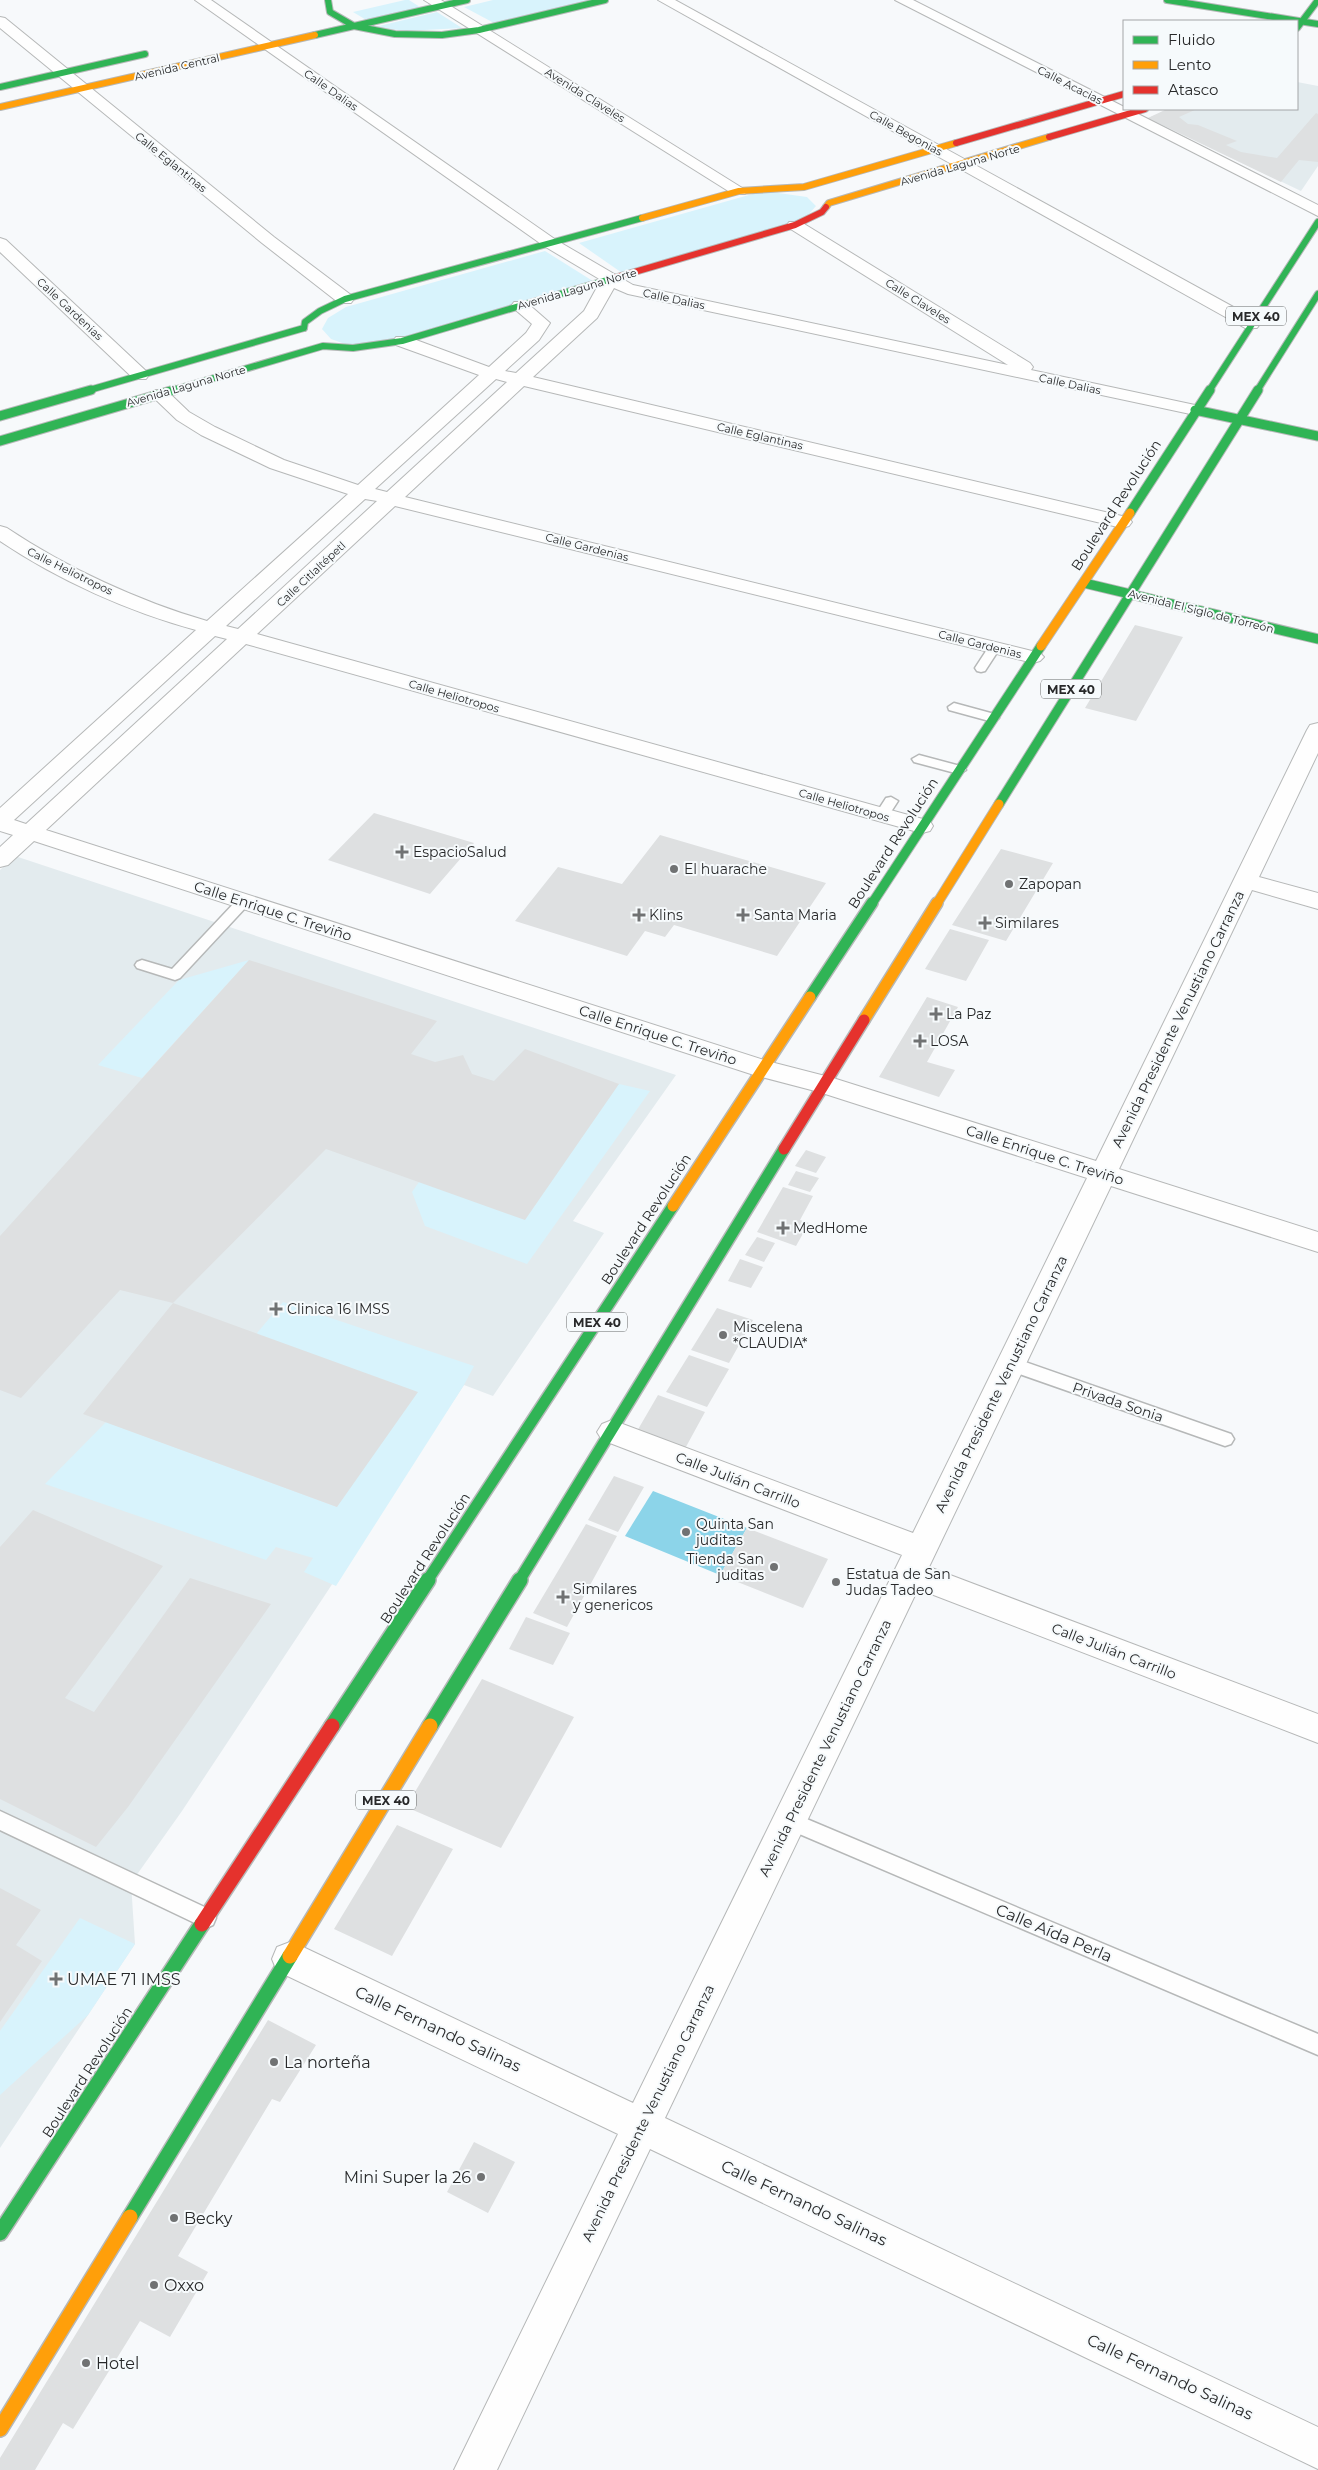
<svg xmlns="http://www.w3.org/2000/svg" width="1318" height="2470" viewBox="0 0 1318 2470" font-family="Montserrat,sans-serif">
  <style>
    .built { fill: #e3ebee }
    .green { fill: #d8f3fc }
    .water { fill: #8cd4e9 }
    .building { fill: #dee0e1 }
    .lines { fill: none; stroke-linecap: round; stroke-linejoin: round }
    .lane-casing { stroke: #b6b8b8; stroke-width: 3 }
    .street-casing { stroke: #b6b8b8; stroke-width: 2 }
    .fast-far3-casing { stroke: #b6b8b8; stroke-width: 8 }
    .fast-far2-casing { stroke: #b6b8b8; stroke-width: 11 }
    .fast-far1-casing { stroke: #b6b8b8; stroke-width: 14 }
    .fast-casing { stroke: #b6b8b8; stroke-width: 18 }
    .slow-far3-casing { stroke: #b6b8b8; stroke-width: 8 }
    .slow-far2-casing { stroke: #b6b8b8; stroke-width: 11 }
    .slow-far1-casing { stroke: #b6b8b8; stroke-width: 14 }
    .slow-casing { stroke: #b6b8b8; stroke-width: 18 }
    .jam-far2-casing { stroke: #b6b8b8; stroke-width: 8 }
    .jam-far1-casing { stroke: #b6b8b8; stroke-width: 14 }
    .jam-casing { stroke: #b6b8b8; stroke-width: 18 }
    .lane { fill: #fefefe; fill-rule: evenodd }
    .street { fill: #fefefe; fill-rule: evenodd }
    .fast-far3 { stroke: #30b455; stroke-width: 6 }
    .fast-far2 { stroke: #30b455; stroke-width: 9 }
    .fast-far1 { stroke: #30b455; stroke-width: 11 }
    .fast { stroke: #30b455; stroke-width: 15 }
    .slow-far3 { stroke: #ff9f0a; stroke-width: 6 }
    .slow-far2 { stroke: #ff9f0a; stroke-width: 9 }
    .slow-far1 { stroke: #ff9f0a; stroke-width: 11 }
    .slow { stroke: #ff9f0a; stroke-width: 15 }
    .jam-far2 { stroke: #e5322d; stroke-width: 6 }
    .jam-far1 { stroke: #e5322d; stroke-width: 11 }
    .jam { stroke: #e5322d; stroke-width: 15 }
    .poi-dot { fill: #707273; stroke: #f6fafc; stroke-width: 2 }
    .labels { text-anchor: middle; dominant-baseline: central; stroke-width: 4; stroke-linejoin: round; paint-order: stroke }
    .far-street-label { font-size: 11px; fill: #28292a; stroke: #f6fafc }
    .shield { fill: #f6fafc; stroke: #666869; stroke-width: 1 }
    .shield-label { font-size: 12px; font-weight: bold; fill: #28292a }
    .street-label { font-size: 14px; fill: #28292a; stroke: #f6fafc }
    .poi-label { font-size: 14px; fill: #28292a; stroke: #f6fafc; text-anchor: start }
    .near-street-label { font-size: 16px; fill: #28292a; stroke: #f6fafc }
    .near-poi-label { font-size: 16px; fill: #28292a; stroke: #f6fafc; text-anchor: start }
  </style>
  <rect width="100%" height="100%" fill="#f7f9fb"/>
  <!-- built -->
  <path class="built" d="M 1297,82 L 1318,86 L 1318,166 L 1301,191 L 1148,118 L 1170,109 L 1297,109 Z
    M 15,856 L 676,1075 L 573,1221 L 604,1233 L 493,1396 L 464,1385 L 182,1811 L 131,1883 L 135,1944 L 0,2148 L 0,870 Z"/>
  <!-- green -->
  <path class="green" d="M 405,0 L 409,0 L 423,9 L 368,21 L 353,12 Z
    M 493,0 L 590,0 L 494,23 L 464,7 Z
    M 437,12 L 462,28 L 406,31 L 375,27 Z
    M 771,192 L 807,197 L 816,206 L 801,223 L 625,275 L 579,243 L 756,193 Z
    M 545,251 L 596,283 L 400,341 L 348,345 L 331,339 L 322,329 L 328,318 L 346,307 Z
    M 249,960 L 142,1078 L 98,1065 L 179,980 Z
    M 619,1084 L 650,1091 L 527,1264 L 425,1226 L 412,1192 L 419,1182 Z
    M 283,1302 L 474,1366 L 464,1385 L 336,1586 L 304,1572 L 313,1558 L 276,1547 L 266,1560 L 45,1484 L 106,1422 L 337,1507 L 257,1333 Z
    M 80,1918 L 135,1944 L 88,2015 L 0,2095 L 0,2031 Z"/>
  <!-- water -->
  <path class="water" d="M 653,1491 L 747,1528 L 720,1575 L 625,1536 Z"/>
  <!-- building -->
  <path class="building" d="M 1167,109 L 1197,109 L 1179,117 L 1188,124 L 1198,125 L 1237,141 L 1226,145 L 1241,152 L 1277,158 L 1316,113 L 1318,114 L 1318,162 L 1299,160 L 1281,182 L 1148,118 Z
    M 1135,625 L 1183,637 L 1136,721 L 1085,708 Z
    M 374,813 L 474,843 L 430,894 L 328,860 Z
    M 660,835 L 725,854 L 826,883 L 777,956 L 674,925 L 665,937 L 645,931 L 627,956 L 515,921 L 558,867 L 622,884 Z
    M 1001,849 L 1053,863 L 1006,941 L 952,925 Z
    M 950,929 L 989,940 L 966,981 L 925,969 Z
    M 249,960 L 437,1021 L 411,1054 L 435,1062 L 463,1055 L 472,1074 L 494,1081 L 525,1049 L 619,1084 L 525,1220 L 326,1149 L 173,1303 L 120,1290 L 21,1398 L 0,1390 L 0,1236 Z
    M 927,997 L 958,1007 L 927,1062 L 955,1070 L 939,1097 L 879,1077 Z
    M 806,1150 L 826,1157 L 816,1173 L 795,1166 Z
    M 796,1171 L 819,1178 L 810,1192 L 788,1185 Z
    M 783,1187 L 813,1196 L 800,1220 L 809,1223 L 796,1246 L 757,1232 Z
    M 757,1237 L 775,1243 L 764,1262 L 745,1255 Z
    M 740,1259 L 763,1267 L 751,1288 L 728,1281 Z
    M 173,1303 L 418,1392 L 337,1507 L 83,1414 Z
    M 717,1308 L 753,1320 L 729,1363 L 691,1350 Z
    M 689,1355 L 729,1369 L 707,1407 L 666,1392 Z
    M 658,1395 L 705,1412 L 681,1456 L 633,1438 Z
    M 614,1476 L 644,1487 L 618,1532 L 588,1520 Z
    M 33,1510 L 163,1566 L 65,1698 L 94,1712 L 190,1578 L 271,1604 L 128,1807 L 96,1847 L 0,1799 L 0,1547 Z
    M 586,1524 L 617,1536 L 567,1627 L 533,1613 Z
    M 747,1528 L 828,1559 L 803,1608 L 720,1575 Z
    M 526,1617 L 570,1633 L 553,1665 L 509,1649 Z
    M 482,1679 L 574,1717 L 501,1848 L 406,1807 Z
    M 397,1825 L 453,1849 L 392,1956 L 334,1929 Z
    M 0,1888 L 41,1910 L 16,1945 L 42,1961 L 0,2022 Z
    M 268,2020 L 316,2045 L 280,2102 L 272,2099 L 178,2256 L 208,2272 L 170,2337 L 140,2321 L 73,2429 L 63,2423 L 35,2470 L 0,2470 L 0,2458 Z
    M 474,2142 L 515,2162 L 488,2213 L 447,2192 Z"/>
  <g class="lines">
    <!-- lane casing -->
    <g class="lane-casing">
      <path id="lane" d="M 994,644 L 1000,648 L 985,671 L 981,672 L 977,671 L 975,668 L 990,645 Z
        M 954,703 L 998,715 L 999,718 L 993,722 L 949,710 L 948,707 Z
        M 919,755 L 964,767 L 966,770 L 959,774 L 914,762 L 912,759 Z
        M 891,797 L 898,801 L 887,818 L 882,819 L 877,818 L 875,815 L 886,798 Z
        M 243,898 L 250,902 L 248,905 L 180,978 L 175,980 L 137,968 L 135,965 L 137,962 L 142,960 L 172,969 L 238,899 Z
        M 1011,1357 L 1231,1434 L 1234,1439 L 1231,1444 L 1225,1446 L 1005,1369 L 1002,1364 L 1005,1359 Z
        M 0,1811 L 213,1911 L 216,1918 L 213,1925 L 206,1928 L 199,1925 L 0,1830 Z
        M 790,1812 L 1318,2034 L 1318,2055 L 783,1827 L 780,1821 L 783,1815 Z"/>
    </g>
    <!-- street casing -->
    <g class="street-casing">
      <path id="street" d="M 195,0 L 211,0 L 556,240 L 633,285 L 1008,365 L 789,228 L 787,225 L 789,222 L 801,222 L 1030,363 L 1033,367 L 1031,370 L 1195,405 L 1201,406 L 1204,410 L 1201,414 L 1195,415 L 628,294 L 614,288 L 597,318 L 533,377 L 1122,516 L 1129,518 L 1132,522 L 1129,526 L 1122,528 L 524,386 L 405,497 L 1040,653 L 1044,657 L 1040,661 L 1033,663 L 395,506 L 257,634 L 930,821 L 933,826 L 930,831 L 922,833 L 914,831 L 246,644 L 46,830 L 767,1061 L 833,1078 L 1096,1161 L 1307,730 L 1310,725 L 1318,723 L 1318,753 L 1259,877 L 1318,893 L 1318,909 L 1252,890 L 1119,1169 L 1318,1232 L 1318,1252 L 1111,1186 L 929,1567 L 1318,1714 L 1318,1743 L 918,1589 L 665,2118 L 1318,2427 L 1318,2469 L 650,2149 L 497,2470 L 454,2470 L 618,2134 L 277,1971 L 272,1959 L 277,1947 L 290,1942 L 303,1947 L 633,2103 L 902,1555 L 602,1440 L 597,1432 L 602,1424 L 612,1420 L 913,1533 L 1087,1178 L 819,1092 L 754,1075 L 34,841 L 8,865 L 0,867 L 0,847 L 13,835 L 0,831 L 0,808 L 196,630 C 129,612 58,580 0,541 L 0,526 L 7,528 C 67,568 138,601 207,621 L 348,494 L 270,468 L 201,435 L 177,420 L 154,398 L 151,394 L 154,390 L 166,390 L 189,412 L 215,427 L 284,460 L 358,485 L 479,375 L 396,345 L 393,341 L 396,337 L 408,337 L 489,367 L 526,333 L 532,324 L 511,306 L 514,302 L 526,302 L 550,323 L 539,340 L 505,371 L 516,373 L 584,311 L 601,280 L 544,246 ZM 496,379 L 507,382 L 387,492 L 375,489 ZM 365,499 L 377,501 L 238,629 L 226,626 ZM 215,636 L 227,639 L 26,824 L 14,820 Z
        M 424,0 L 441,0 L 747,191 L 745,194 L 733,194 Z
        M 658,0 L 675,0 L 1257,320 L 1260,324 L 1257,328 L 1245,328 Z
        M 895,0 L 913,0 L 1318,205 L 1318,216 Z
        M 0,17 L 5,18 L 274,237 L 351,295 L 354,299 L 351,303 L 339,303 L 262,243 L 0,28 Z
        M 0,238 L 6,240 L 146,371 L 149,375 L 146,379 L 134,379 L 0,252 Z"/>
    </g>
    <!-- fast-far3 casing -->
    <g class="fast-far3-casing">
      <path id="fast-far3" d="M 328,0 L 330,12 L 354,26 L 395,34 L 442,35 L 479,30 L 605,0
        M 1167,0 L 1318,24
        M 1297,28 L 1318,0
        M 315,35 L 467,0
        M 0,87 L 145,54
        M 304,328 L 305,322 L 320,311 L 345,299 L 642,218
        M 86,391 L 304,328
        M 170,391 L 323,346 L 353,348 L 402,341 L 614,278
        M 1209,391 L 1318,222
        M 1257,391 L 1318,294"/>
    </g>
    <!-- fast-far2 casing -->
    <g class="fast-far2-casing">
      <path id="fast-far2" d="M 1195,410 L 1318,436
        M 0,416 L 91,390
        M 0,441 L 174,390
        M 1130,513 L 1210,390
        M 1084,583 L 1318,639
        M 999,804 L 1258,390
        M 871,905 L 1041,646"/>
    </g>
    <!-- fast-far1 casing -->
    <g class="fast-far1-casing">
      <path id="fast-far1" d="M 810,997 L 872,903
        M 427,1581 L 673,1206
        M 519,1581 L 784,1149"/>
    </g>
    <!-- fast casing -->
    <g class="fast-casing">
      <path id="fast" d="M 332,1726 L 428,1580
        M 430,1726 L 520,1580
        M 130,2217 L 290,1956
        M 0,2233 L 202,1924"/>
    </g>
    <!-- slow-far3 casing -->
    <g class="slow-far3-casing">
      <path id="slow-far3" d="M 0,107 L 315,35
        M 826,207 L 829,203 L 1049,137
        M 642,218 L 739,191 L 804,187 L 956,143"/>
    </g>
    <!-- slow-far2 casing -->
    <g class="slow-far2-casing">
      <path id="slow-far2" d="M 1041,646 L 1130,513
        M 936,905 L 999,804"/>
    </g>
    <!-- slow-far1 casing -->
    <g class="slow-far1-casing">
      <path id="slow-far1" d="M 864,1020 L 937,903
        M 673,1206 L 810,997"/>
    </g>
    <!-- slow casing -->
    <g class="slow-casing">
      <path id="slow" d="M 290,1956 L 430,1726
        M 0,2429 L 130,2217"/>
    </g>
    <!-- jam-far2 casing -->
    <g class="jam-far2-casing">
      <path id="jam-far2" d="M 1049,137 L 1145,109
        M 956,143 L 1124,94
        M 614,278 L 795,225 L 822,212 L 826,207"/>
    </g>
    <!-- jam-far1 casing -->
    <g class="jam-far1-casing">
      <path id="jam-far1" d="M 784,1149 L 864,1020"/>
    </g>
    <!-- jam casing -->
    <g class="jam-casing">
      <path id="jam" d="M 202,1924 L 332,1726"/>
    </g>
    <!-- lane -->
    <use href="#lane" class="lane"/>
    <!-- street -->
    <use href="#street" class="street"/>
    <!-- fast-far3 -->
    <use href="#fast-far3" class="fast-far3"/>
    <!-- fast-far2 -->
    <use href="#fast-far2" class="fast-far2"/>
    <!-- fast-far1 -->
    <use href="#fast-far1" class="fast-far1"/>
    <!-- fast -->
    <use href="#fast" class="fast"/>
    <!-- slow-far3 -->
    <use href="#slow-far3" class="slow-far3"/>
    <!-- slow-far2 -->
    <use href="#slow-far2" class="slow-far2"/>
    <!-- slow-far1 -->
    <use href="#slow-far1" class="slow-far1"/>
    <!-- slow -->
    <use href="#slow" class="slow"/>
    <!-- jam-far2 -->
    <use href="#jam-far2" class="jam-far2"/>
    <!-- jam-far1 -->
    <use href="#jam-far1" class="jam-far1"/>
    <!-- jam -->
    <use href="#jam" class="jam"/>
  </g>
  <!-- markers -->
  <g class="poi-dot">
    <path d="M399.5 844.5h5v5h5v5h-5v5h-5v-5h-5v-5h5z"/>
    <circle cx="674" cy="869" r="5"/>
    <circle cx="1009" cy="884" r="5"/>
    <path d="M636.5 907.5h5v5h5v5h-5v5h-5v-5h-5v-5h5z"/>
    <path d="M740.5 907.5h5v5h5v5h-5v5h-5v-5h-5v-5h5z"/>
    <path d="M982.5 915.5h5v5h5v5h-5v5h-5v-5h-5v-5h5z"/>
    <path d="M933.5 1006.5h5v5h5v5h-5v5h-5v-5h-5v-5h5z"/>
    <path d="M917.5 1033.5h5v5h5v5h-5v5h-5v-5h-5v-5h5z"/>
    <path d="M780.5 1220.5h5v5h5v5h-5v5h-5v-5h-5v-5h5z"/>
    <path d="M273.5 1301.5h5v5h5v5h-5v5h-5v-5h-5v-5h5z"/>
    <circle cx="723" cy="1335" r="5"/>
    <circle cx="686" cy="1532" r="5"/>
    <circle cx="774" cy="1567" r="5"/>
    <circle cx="836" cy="1582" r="5"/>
    <path d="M560.5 1589.5h5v5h5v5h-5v5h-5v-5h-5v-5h5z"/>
    <path d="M53.5 1971.5h5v5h5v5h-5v5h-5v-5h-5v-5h5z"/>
    <circle cx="274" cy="2062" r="5"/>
    <circle cx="481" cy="2177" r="5"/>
    <circle cx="174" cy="2218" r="5"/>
    <circle cx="154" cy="2285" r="5"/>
    <circle cx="86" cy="2363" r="5"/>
  </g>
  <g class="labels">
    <!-- far-street labels -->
    <g class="far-street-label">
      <text transform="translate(177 67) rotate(-13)">Avenida Central</text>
      <text transform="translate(1070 85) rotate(27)">Calle Acacias</text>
      <text transform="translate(331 90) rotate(35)">Calle Dalias</text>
      <text transform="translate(585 95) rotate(32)">Avenida Claveles</text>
      <text transform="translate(906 133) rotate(29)">Calle Begonias</text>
      <text transform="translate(171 162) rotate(39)">Calle Eglantinas</text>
      <text transform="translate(960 165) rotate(-16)">Avenida Laguna Norte</text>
      <text transform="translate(577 289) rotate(-16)">Avenida Laguna Norte</text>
      <text transform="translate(674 299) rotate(12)">Calle Dalias</text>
      <text transform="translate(918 301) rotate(32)">Calle Claveles</text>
      <text transform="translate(70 309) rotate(43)">Calle Gardenias</text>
      <text transform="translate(1070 384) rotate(12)">Calle Dalias</text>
      <text transform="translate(186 386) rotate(-16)">Avenida Laguna Norte</text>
      <text transform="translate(760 436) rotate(13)">Calle Eglantinas</text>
      <text transform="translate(587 547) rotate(14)">Calle Gardenias</text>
      <text transform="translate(70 571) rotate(26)">Calle Heliotropos</text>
      <text transform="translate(311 574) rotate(-43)">Calle Citlaltépetl</text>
      <text transform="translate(1201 611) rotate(14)">Avenida El Siglo de Torreón</text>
      <text transform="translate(980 644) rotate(14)">Calle Gardenias</text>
      <text transform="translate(454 696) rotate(16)">Calle Heliotropos</text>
      <text transform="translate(844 805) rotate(16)">Calle Heliotropos</text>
    </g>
    <!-- shield labels -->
    <g class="shield">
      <rect x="1226" y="306.5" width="60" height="19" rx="4"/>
      <rect x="1041" y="679.5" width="60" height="19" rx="4"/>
      <rect x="567" y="1312.5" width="60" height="19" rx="4"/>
      <rect x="356" y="1790.5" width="60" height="19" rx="4"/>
    </g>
    <g class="shield-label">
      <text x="1256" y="316">MEX 40</text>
      <text x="1071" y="689">MEX 40</text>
      <text x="597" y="1322">MEX 40</text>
      <text x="386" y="1800">MEX 40</text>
    </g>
    <!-- street labels -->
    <g class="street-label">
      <text transform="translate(1116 505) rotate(-57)">Boulevard Revolución</text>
      <text transform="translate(893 843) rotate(-57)">Boulevard Revolución</text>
      <text transform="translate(273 911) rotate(18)">Calle Enrique C. Treviño</text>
      <text transform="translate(1178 1019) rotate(-64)">Avenida Presidente Venustiano Carranza</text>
      <text transform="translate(658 1035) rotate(18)">Calle Enrique C. Treviño</text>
      <text transform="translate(1045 1155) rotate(18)">Calle Enrique C. Treviño</text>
      <text transform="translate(646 1219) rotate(-57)">Boulevard Revolución</text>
      <text transform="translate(1001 1384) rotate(-64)">Avenida Presidente Venustiano Carranza</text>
      <text transform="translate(1118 1402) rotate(19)">Privada Sonia</text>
      <text transform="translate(738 1480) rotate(21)">Calle Julián Carrillo</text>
      <text transform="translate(425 1558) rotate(-57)">Boulevard Revolución</text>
      <text transform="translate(1114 1651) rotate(21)">Calle Julián Carrillo</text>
      <text transform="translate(825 1748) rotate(-64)">Avenida Presidente Venustiano Carranza</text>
      <text transform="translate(87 2072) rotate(-57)">Boulevard Revolución</text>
      <text transform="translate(648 2113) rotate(-64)">Avenida Presidente Venustiano Carranza</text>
    </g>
    <!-- poi labels -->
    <g class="poi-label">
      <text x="413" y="852">EspacioSalud</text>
      <text x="684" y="869">El huarache</text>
      <text x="1019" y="884">Zapopan</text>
      <text x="649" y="915">Klins</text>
      <text x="754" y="915">Santa Maria</text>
      <text x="995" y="923">Similares</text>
      <text x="946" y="1014">La Paz</text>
      <text x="930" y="1041">LOSA</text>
      <text x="793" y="1228">MedHome</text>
      <text x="287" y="1309">Clinica 16 IMSS</text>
      <text x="733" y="1327">Miscelena<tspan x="733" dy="16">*CLAUDIA*</tspan></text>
      <text x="696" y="1524">Quinta San<tspan x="696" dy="16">juditas</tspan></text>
      <text x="764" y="1559" text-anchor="end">Tienda San<tspan x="764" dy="16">juditas</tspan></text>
      <text x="846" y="1574">Estatua de San<tspan x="846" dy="16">Judas Tadeo</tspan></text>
      <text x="573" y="1589">Similares<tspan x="573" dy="16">y genericos</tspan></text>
    </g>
    <!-- near-street labels -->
    <g class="near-street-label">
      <text transform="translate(1054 1933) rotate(23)">Calle Aída Perla</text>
      <text transform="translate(438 2029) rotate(25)">Calle Fernando Salinas</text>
      <text transform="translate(804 2203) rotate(25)">Calle Fernando Salinas</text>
      <text transform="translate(1170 2377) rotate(25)">Calle Fernando Salinas</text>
    </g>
    <!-- near-poi labels -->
    <g class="near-poi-label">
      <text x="67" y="1979">UMAE 71 IMSS</text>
      <text x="284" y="2062">La norteña</text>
      <text x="471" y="2177" text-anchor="end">Mini Super la 26</text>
      <text x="184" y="2218">Becky</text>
      <text x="164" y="2285">Oxxo</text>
      <text x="96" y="2363">Hotel</text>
    </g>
  </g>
  <!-- legend -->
  <rect x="1123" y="20" width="175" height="90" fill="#f6fafc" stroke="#a4a6a8"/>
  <rect x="1133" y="36" width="25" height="8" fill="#30b455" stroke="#a4a6a8"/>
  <text x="1168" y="45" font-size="15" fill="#28292a">Fluido</text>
  <rect x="1133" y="61" width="25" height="8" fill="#ff9f0a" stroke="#a4a6a8"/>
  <text x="1168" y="70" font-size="15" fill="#28292a">Lento</text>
  <rect x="1133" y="86" width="25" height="8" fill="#e5322d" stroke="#a4a6a8"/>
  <text x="1168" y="95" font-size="15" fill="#28292a">Atasco</text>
</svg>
